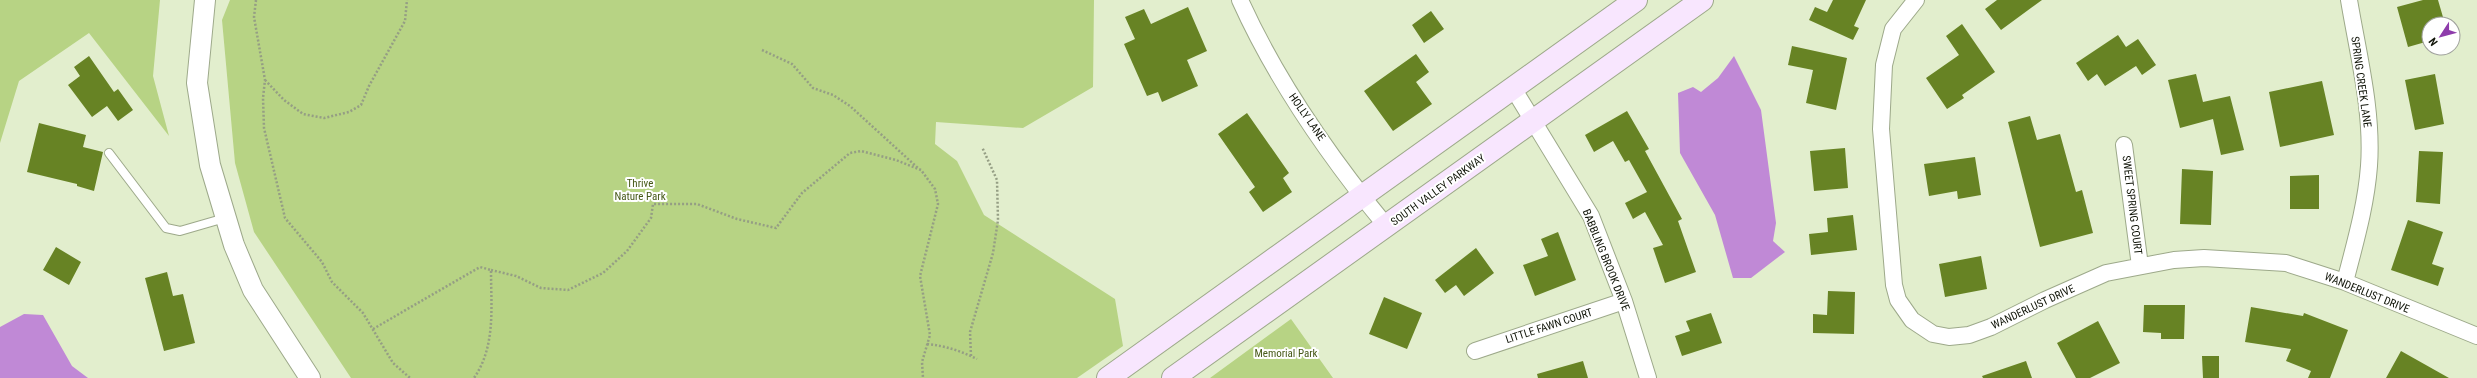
<svg xmlns="http://www.w3.org/2000/svg" width="2477" height="378" viewBox="0 0 2477 378" font-family="'Roboto Condensed',sans-serif">
  <style>
    .green { fill: #b7d384 }
    .water { fill: #c089d6 }
    .building { fill: #678324 }
    .lines { fill: none; stroke-linecap: round; stroke-linejoin: round }
    .service-casing { stroke: #9da98a; stroke-width: 10 }
    .minor-casing { stroke: #9da98a; stroke-width: 18 }
    .tertiary-casing { stroke: #9da98a; stroke-width: 22 }
    .secondary-casing { stroke: #9da98a; stroke-width: 24 }
    .path { stroke: #959e84; stroke-width: 2.5; stroke-dasharray: 2 2; stroke-linecap: butt }
    .service { stroke: #fff; stroke-width: 8 }
    .minor { stroke: #fff; stroke-width: 16 }
    .tertiary { stroke: #fff; stroke-width: 20 }
    .secondary { stroke: #f8e6fe; stroke-width: 22 }
    .labels { text-anchor: middle; dominant-baseline: central; stroke-width: 4; stroke-linejoin: round; paint-order: stroke }
    .street-label { font-size: 11px; fill: #101408; stroke: #fff }
    .park-label { font-size: 11px; fill: #465918; stroke: #fff }
  </style>
  <rect width="100%" height="100%" fill="#e2eecd"/>
  <!-- green -->
  <path class="green" d="M 0,0 L 160,0 L 153,76 L 169,136 L 89,33 L 19,81 L 0,143 Z
    M 230,0 L 1094,0 L 1093,87 L 1023,128 L 936,122 L 935,144 L 957,161 L 984,215 L 1115,299 L 1123,346 L 1077,378 L 351,378 L 254,232 L 235,163 L 222,20 Z
    M 1291,319 L 1333,378 L 1210,378 Z"/>
  <!-- water -->
  <path class="water" d="M 1734,56 L 1761,110 L 1776,223 L 1773,241 L 1785,252 L 1751,278 L 1733,278 L 1715,215 L 1680,153 L 1678,93 L 1693,87 L 1701,92 L 1718,78 Z
    M 24,314 L 43,315 L 72,366 L 88,378 L 0,378 L 0,327 Z"/>
  <!-- building -->
  <path class="building" d="M 1833,0 L 1866,0 L 1854,26 L 1859,28 L 1853,40 L 1809,20 L 1815,7 L 1827,12 Z
    M 1997,0 L 2042,0 L 2001,30 L 1985,9 Z
    M 2423,0 L 2438,0 L 2445,24 L 2429,24 L 2429,41 L 2408,47 L 2397,7 Z
    M 1188,7 L 1207,51 L 1187,60 L 1198,86 L 1162,102 L 1158,92 L 1147,96 L 1124,44 L 1135,39 L 1125,17 L 1144,9 L 1151,24 Z
    M 1431,11 L 1444,29 L 1424,43 L 1412,25 Z
    M 1962,24 L 1995,72 L 1962,95 L 1964,98 L 1947,109 L 1926,78 L 1959,55 L 1946,36 Z
    M 2118,35 L 2126,47 L 2138,39 L 2156,65 L 2142,75 L 2136,66 L 2105,86 L 2097,74 L 2088,81 L 2076,63 Z
    M 1792,46 L 1847,58 L 1836,110 L 1806,103 L 1813,70 L 1788,65 Z
    M 1416,54 L 1429,72 L 1416,82 L 1432,104 L 1393,131 L 1364,91 Z
    M 89,56 L 114,92 L 118,89 L 133,110 L 118,121 L 107,106 L 92,117 L 68,85 L 80,76 L 74,67 Z
    M 2196,74 L 2203,102 L 2230,96 L 2244,150 L 2221,155 L 2213,119 L 2180,128 L 2168,80 Z
    M 2435,74 L 2444,124 L 2415,130 L 2405,80 Z
    M 2322,81 L 2334,135 L 2280,147 L 2269,92 Z
    M 1627,111 L 1649,149 L 1645,151 L 1682,219 L 1678,221 L 1696,272 L 1665,283 L 1653,248 L 1663,245 L 1645,212 L 1633,219 L 1625,203 L 1647,192 L 1629,160 L 1625,162 L 1613,141 L 1594,152 L 1585,135 Z
    M 1247,113 L 1289,173 L 1283,178 L 1292,192 L 1263,212 L 1249,192 L 1255,187 L 1218,134 Z
    M 2030,116 L 2037,140 L 2060,134 L 2076,192 L 2082,190 L 2093,233 L 2040,247 L 2008,122 Z
    M 39,123 L 86,135 L 83,147 L 103,152 L 94,191 L 77,186 L 77,184 L 27,172 Z
    M 1845,148 L 1848,188 L 1814,191 L 1810,151 Z
    M 2419,151 L 2443,152 L 2440,204 L 2416,202 Z
    M 1975,157 L 1981,195 L 1958,199 L 1957,191 L 1929,196 L 1924,164 Z
    M 2182,169 L 2213,171 L 2211,225 L 2180,224 Z
    M 2319,175 L 2319,209 L 2290,209 L 2290,176 Z
    M 1853,215 L 1857,250 L 1811,255 L 1809,234 L 1828,232 L 1827,218 Z
    M 2408,220 L 2443,232 L 2432,264 L 2444,268 L 2438,286 L 2391,270 Z
    M 1558,232 L 1576,280 L 1535,296 L 1523,265 L 1548,256 L 1541,239 Z
    M 56,247 L 81,262 L 69,285 L 43,270 Z
    M 1476,248 L 1494,273 L 1464,296 L 1456,285 L 1445,293 L 1435,280 Z
    M 1981,256 L 1987,289 L 1945,297 L 1939,264 Z
    M 167,272 L 173,296 L 183,294 L 195,343 L 164,351 L 145,278 Z
    M 1828,291 L 1855,292 L 1854,334 L 1813,333 L 1813,314 L 1827,315 Z
    M 1384,297 L 1422,313 L 1407,349 L 1369,334 Z
    M 2144,305 L 2185,305 L 2184,339 L 2161,339 L 2161,333 L 2143,332 Z
    M 2251,307 L 2303,316 L 2304,313 L 2348,330 L 2330,378 L 2308,378 L 2311,371 L 2286,361 L 2291,349 L 2245,342 Z
    M 1711,313 L 1722,343 L 1682,356 L 1675,336 L 1690,331 L 1686,321 Z
    M 2098,321 L 2120,363 L 2090,378 L 2076,378 L 2057,343 Z
    M 2401,351 L 2449,378 L 2386,378 Z
    M 2202,356 L 2219,356 L 2219,378 L 2203,378 Z
    M 1583,361 L 1588,378 L 1538,378 L 1537,374 Z
    M 2026,361 L 2032,378 L 1983,378 L 1982,376 Z"/>
  <g class="lines">
    <!-- service casing -->
    <g class="service-casing">
      <path id="service" d="M 109,153 L 166,228 L 180,231 L 225,218"/>
    </g>
    <!-- minor casing -->
    <g class="minor-casing">
      <path id="minor" d="M 1240,0 C 1276,80 1331,159 1387,227
        M 1916,0 L 1893,29 L 1884,65 L 1881,129 L 1894,285 L 1898,300 L 1912,320 L 1933,334 L 1949,337 L 1969,335 L 1991,327 L 2045,300 L 2106,273 L 2174,260 L 2204,258 L 2286,263 L 2345,282 L 2477,336
        M 1513,88 L 1591,216 L 1624,301 L 1648,378
        M 2124,145 L 2140,266
        M 2345,282 C 2355,243 2366,206 2369,166 C 2373,111 2358,54 2349,0
        M 1475,351 L 1624,301"/>
    </g>
    <!-- tertiary casing -->
    <g class="tertiary-casing">
      <path id="tertiary" d="M 205,0 L 197,83 L 210,165 L 234,245 L 253,290 L 310,378"/>
    </g>
    <!-- secondary casing -->
    <g class="secondary-casing">
      <path id="secondary" d="M 1108,378 L 1636,0
        M 1173,378 L 1702,0"/>
    </g>
    <!-- path -->
    <path class="path" d="M 256,0 L 254,17 L 265,80 L 263,98 L 264,128 L 285,218 L 322,262 L 332,282 L 363,313 L 393,363 L 410,378
      M 762,50 L 792,64 L 813,88 L 833,95 L 850,106 L 919,169
      M 265,80 L 284,100 L 303,114 L 324,118 L 349,112 L 361,105 L 369,86 L 405,21 L 407,0
      M 491,270 L 516,276 L 541,288 L 568,290 L 603,273 L 627,251 L 651,218 L 653,204 L 697,204 L 737,219 L 776,228 L 802,193 L 850,153 L 861,151 L 896,160 L 921,170 L 935,189 L 938,204 L 920,276 L 930,335 L 922,362 L 923,378
      M 373,329 L 480,267 L 491,270 C 491,307 496,346 474,378
      M 927,344 C 946,346 961,351 977,359
      M 971,356 L 970,332 L 993,253 L 998,220 L 997,180 L 982,147"/>
    <!-- service -->
    <use href="#service" class="service"/>
    <!-- minor -->
    <use href="#minor" class="minor"/>
    <!-- tertiary -->
    <use href="#tertiary" class="tertiary"/>
    <!-- secondary -->
    <use href="#secondary" class="secondary"/>
  </g>
  <g class="labels">
    <!-- street labels -->
    <g class="street-label">
      <text transform="translate(2361 82) rotate(82)">SPRING CREEK LANE</text>
      <text transform="translate(1307 117) rotate(55)">HOLLY LANE</text>
      <text transform="translate(1438 190) rotate(-36)">SOUTH VALLEY PARKWAY</text>
      <text transform="translate(2132 205) rotate(83)">SWEET SPRING COURT</text>
      <text transform="translate(1606 260) rotate(68)">BABBLING BROOK DRIVE</text>
      <text transform="translate(2367 293) rotate(22)">WANDERLUST DRIVE</text>
      <text transform="translate(2033 307) rotate(-25)">WANDERLUST DRIVE</text>
      <text transform="translate(1549 326) rotate(-18)">LITTLE FAWN COURT</text>
    </g>
    <!-- park labels -->
    <g class="park-label">
      <text x="640" y="183">Thrive<tspan x="640" dy="13">Nature Park</tspan></text>
      <text x="1286" y="353">Memorial Park</text>
    </g>
  </g>
  <!-- north arrow -->
  <g transform="translate(2441 36) rotate(234)"><circle r="19" fill="#ffffff" stroke="#9fa19c"/>
  <path d="M0-3L7 15L0 10L-7 15Z" fill="#8e3cab"/>
  <text y="-6" font-size="11" font-weight="bold" text-anchor="middle" fill="#101408">N</text>
  </g>
</svg>
